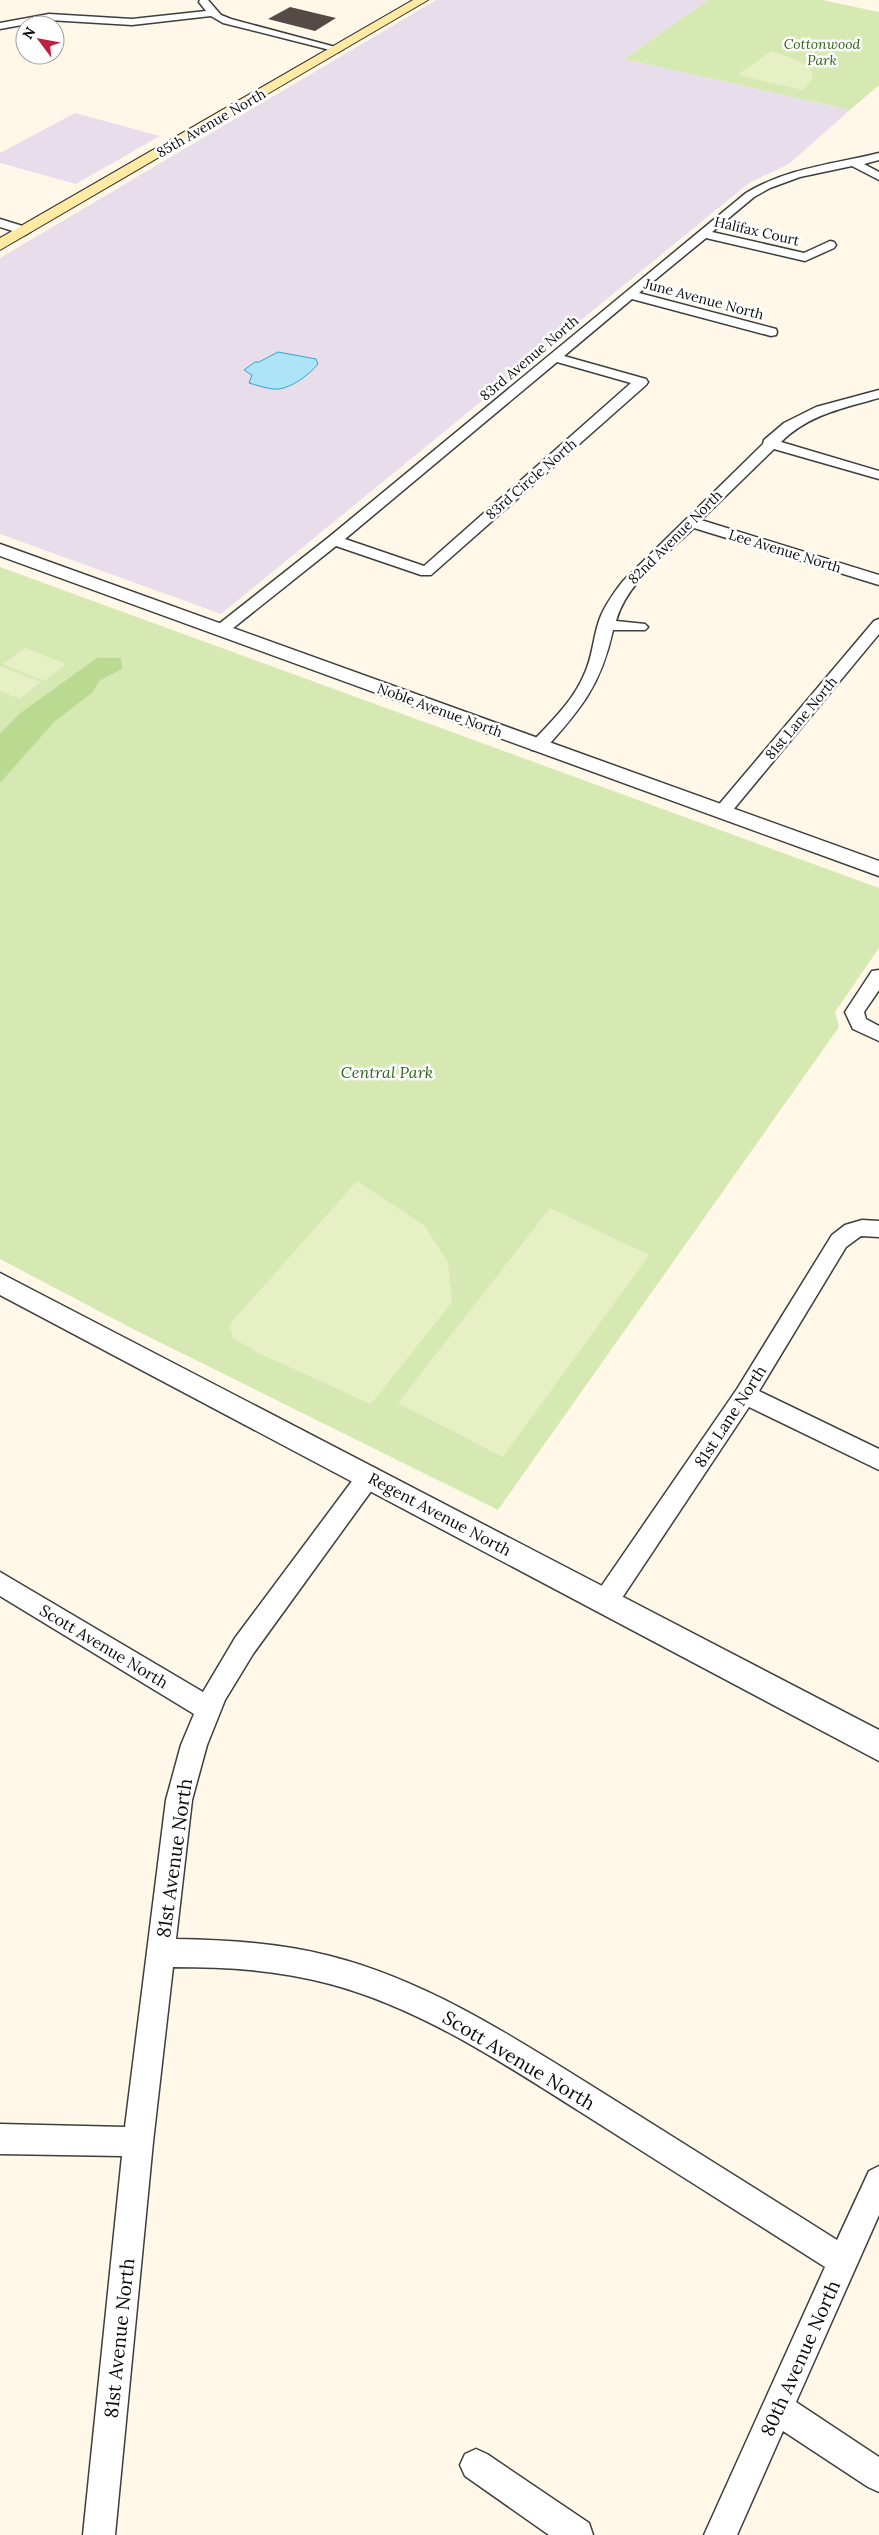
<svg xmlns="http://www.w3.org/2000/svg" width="879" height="2535" viewBox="0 0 879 2535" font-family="Lora,serif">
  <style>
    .industrial { fill: #e8deeb }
    .green { fill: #d6e9b3 }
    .forest { fill: #bbda91 }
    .pitch { fill: #e7f0c5 }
    .water { fill: #ade4f7; stroke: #32a4d0 }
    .building { fill: #544b47 }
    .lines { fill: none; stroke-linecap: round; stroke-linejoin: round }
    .minor-casing { stroke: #3e3e3e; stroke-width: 3 }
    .tertiary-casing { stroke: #3e3e3e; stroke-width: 3 }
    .secondary-casing { stroke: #2d2d2d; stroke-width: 2 }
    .minor { fill: #fff; fill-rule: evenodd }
    .tertiary { fill: #fff; fill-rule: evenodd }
    .secondary { fill: #ffeaa4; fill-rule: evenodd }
    .labels { text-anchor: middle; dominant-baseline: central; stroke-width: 5; stroke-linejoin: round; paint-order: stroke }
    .far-park-label { font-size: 14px; font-style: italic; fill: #33631b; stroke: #fff }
    .far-street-label { font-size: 14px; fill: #0b0b0b; stroke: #fff }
    .park-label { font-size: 16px; font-style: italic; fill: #33631b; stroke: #fff }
    .street-label { font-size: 16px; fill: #0b0b0b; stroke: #fff }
    .near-street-label { font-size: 19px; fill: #0b0b0b; stroke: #fff }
  </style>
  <rect width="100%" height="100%" fill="#fff8e9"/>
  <!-- industrial -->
  <path class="industrial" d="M 436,0 L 708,0 L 624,59 L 850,110 L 789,164 L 749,183 L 221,614 L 0,534 L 0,258 Z
    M 75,113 L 160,136 L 76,184 L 0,163 L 0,153 Z"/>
  <!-- green -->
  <path class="green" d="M 708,0 L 822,0 L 879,12 L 879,85 L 850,110 L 624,59 Z
    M 0,567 L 879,888 L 879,948 L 835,1012 L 839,1027 L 498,1510 L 131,1328 L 0,1259 Z"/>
  <!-- forest -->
  <path class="forest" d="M 97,658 L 121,658 L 122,669 L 99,681 L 93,692 L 54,722 L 0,783 L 0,734 L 19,714 Z"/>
  <!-- pitch -->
  <path class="pitch" d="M 772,51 C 788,57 803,60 813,73 L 811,81 L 803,90 L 741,76 L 740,73 Z
    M 25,648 L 66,664 L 44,681 L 3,664 Z
    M 0,666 L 41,682 L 20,699 L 0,691 Z
    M 357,1181 L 424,1225 L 448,1262 L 452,1302 L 371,1404 L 261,1354 L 233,1338 L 229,1325 Z
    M 550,1208 L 649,1255 L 503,1457 L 398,1403 Z"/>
  <!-- water -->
  <path class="water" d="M 278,352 L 316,359 L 318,364 C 309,375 288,391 273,389 C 265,388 256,385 249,383 L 252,375 L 244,370 L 255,362 L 259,362 Z"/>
  <!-- building -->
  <path class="building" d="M 290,7 L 336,18 L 315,31 L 268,19 Z"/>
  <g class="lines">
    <!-- minor casing -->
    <g class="minor-casing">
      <path id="minor" d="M 200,0 L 208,0 L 221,15 L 231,19 L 343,49 L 338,52 L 223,23 L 211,16 L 132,25 L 49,20 L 0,29 L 0,23 L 49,14 L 132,19 L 206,11 L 199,2 Z
        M 879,153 L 879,160 L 864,164 L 879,172 L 879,180 L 852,166 L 800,177 L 770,188 L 754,197 L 712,232 L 804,253 L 830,241 L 834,242 L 836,245 L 834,248 L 805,261 L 706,238 L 639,293 L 776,329 L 777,332 L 776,335 L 771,336 L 632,299 L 564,356 L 646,379 L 648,382 L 646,385 L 431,575 L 421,575 L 336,546 L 227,633 L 215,633 L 213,630 L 215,627 L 329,537 L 746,193 C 787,168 834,164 879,153 ZM 557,362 L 631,383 L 424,566 L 345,539 Z
        M 0,219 L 29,228 L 31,231 L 25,235 L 0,227 Z
        M 879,390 L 879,398 C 843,408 808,415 781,442 L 879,471 L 879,479 L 774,449 L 701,520 L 879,575 L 879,585 L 694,528 C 666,555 627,582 616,621 L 645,624 L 648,627 L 645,630 L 613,630 C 601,685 581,709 544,750 L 532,750 L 530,746 L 532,742 C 551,722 573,701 584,675 C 592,659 593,640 598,624 C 602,609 613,594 623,581 L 763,444 L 764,440 L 784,423 L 816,407 Z
        M 879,619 L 879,634 L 728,816 L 716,816 L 713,812 L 716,808 L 874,621 Z
        M 879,970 L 879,990 L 864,1012 L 866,1019 L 879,1026 L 879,1041 L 853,1029 L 845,1012 L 872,971 Z
        M 862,1220 L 879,1221 L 879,1237 L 861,1236 L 846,1247 L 759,1391 L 879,1449 L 879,1470 L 749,1407 L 614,1610 L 605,1613 L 596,1610 L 593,1602 L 596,1594 L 737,1389 L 832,1235 L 845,1225 Z
        M 369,1466 L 377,1469 L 381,1476 L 377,1483 L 253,1654 L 225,1700 L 207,1745 L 192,1800 L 176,1939 C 228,1940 280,1943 330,1956 C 428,1981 515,2038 600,2091 C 679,2141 758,2190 837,2240 L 869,2171 L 879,2166 L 879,2215 L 796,2402 L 879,2457 L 879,2492 L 868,2487 L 783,2431 L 737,2535 L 704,2535 L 825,2267 C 743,2215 661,2163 579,2111 C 501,2062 420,2008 330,1984 C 279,1970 226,1967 173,1967 L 153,2142 L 115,2535 L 83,2535 L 122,2156 L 0,2154 L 0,2124 L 125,2127 L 166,1800 L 181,1745 L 194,1714 L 0,1596 L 0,1572 L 203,1692 L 235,1638 L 361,1469 Z
        M 476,2449 L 487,2454 L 589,2523 L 593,2535 L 549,2535 L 465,2476 L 460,2465 L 465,2454 Z"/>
    </g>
    <!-- tertiary casing -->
    <g class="tertiary-casing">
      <path id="tertiary" d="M 0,544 L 879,861 L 879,876 L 0,556 Z
        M 0,1273 L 879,1730 L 879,1761 L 0,1295 Z"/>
    </g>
    <!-- secondary casing -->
    <g class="secondary-casing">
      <path id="secondary" d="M 413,0 L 428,0 L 0,250 L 0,238 Z"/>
    </g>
    <!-- minor -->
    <use href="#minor" class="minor"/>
    <!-- tertiary -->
    <use href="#tertiary" class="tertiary"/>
    <!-- secondary -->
    <use href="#secondary" class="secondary"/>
  </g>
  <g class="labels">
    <!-- far-park labels -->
    <g class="far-park-label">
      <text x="822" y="44">Cottonwood<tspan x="822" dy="16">Park</tspan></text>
    </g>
    <!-- far-street labels -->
    <g class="far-street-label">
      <text transform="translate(211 123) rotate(-30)">85th Avenue North</text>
      <text transform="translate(757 231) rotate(13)">Halifax Court</text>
      <text transform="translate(704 299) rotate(15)">June Avenue North</text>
      <text transform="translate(529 358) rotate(-40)">83rd Avenue North</text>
      <text transform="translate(531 479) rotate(-41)">83rd Circle North</text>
      <text transform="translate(675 537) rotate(-45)">82nd Avenue North</text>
      <text transform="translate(785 551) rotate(17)">Lee Avenue North</text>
      <text transform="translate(440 710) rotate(20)">Noble Avenue North</text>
      <text transform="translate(801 718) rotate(-50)">81st Lane North</text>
    </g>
    <!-- park labels -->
    <g class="park-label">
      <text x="387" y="1072">Central Park</text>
    </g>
    <!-- street labels -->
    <g class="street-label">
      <text transform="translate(730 1416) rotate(-57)">81st Lane North</text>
      <text transform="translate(440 1514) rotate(28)">Regent Avenue North</text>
      <text transform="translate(104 1646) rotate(31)">Scott Avenue North</text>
    </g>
    <!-- near-street labels -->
    <g class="near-street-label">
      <text transform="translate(174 1858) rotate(-82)">81st Avenue North</text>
      <text transform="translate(519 2060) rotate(31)">Scott Avenue North</text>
      <text transform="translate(119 2338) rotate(-84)">81st Avenue North</text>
      <text transform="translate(800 2358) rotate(-66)">80th Avenue North</text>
    </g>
  </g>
  <!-- north arrow -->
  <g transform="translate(40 40) rotate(302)"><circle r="24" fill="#ffffff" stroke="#9d9d9d"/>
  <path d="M0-4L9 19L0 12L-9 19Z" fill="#bd213b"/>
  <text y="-8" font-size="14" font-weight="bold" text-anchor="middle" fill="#0b0b0b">N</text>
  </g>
</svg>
